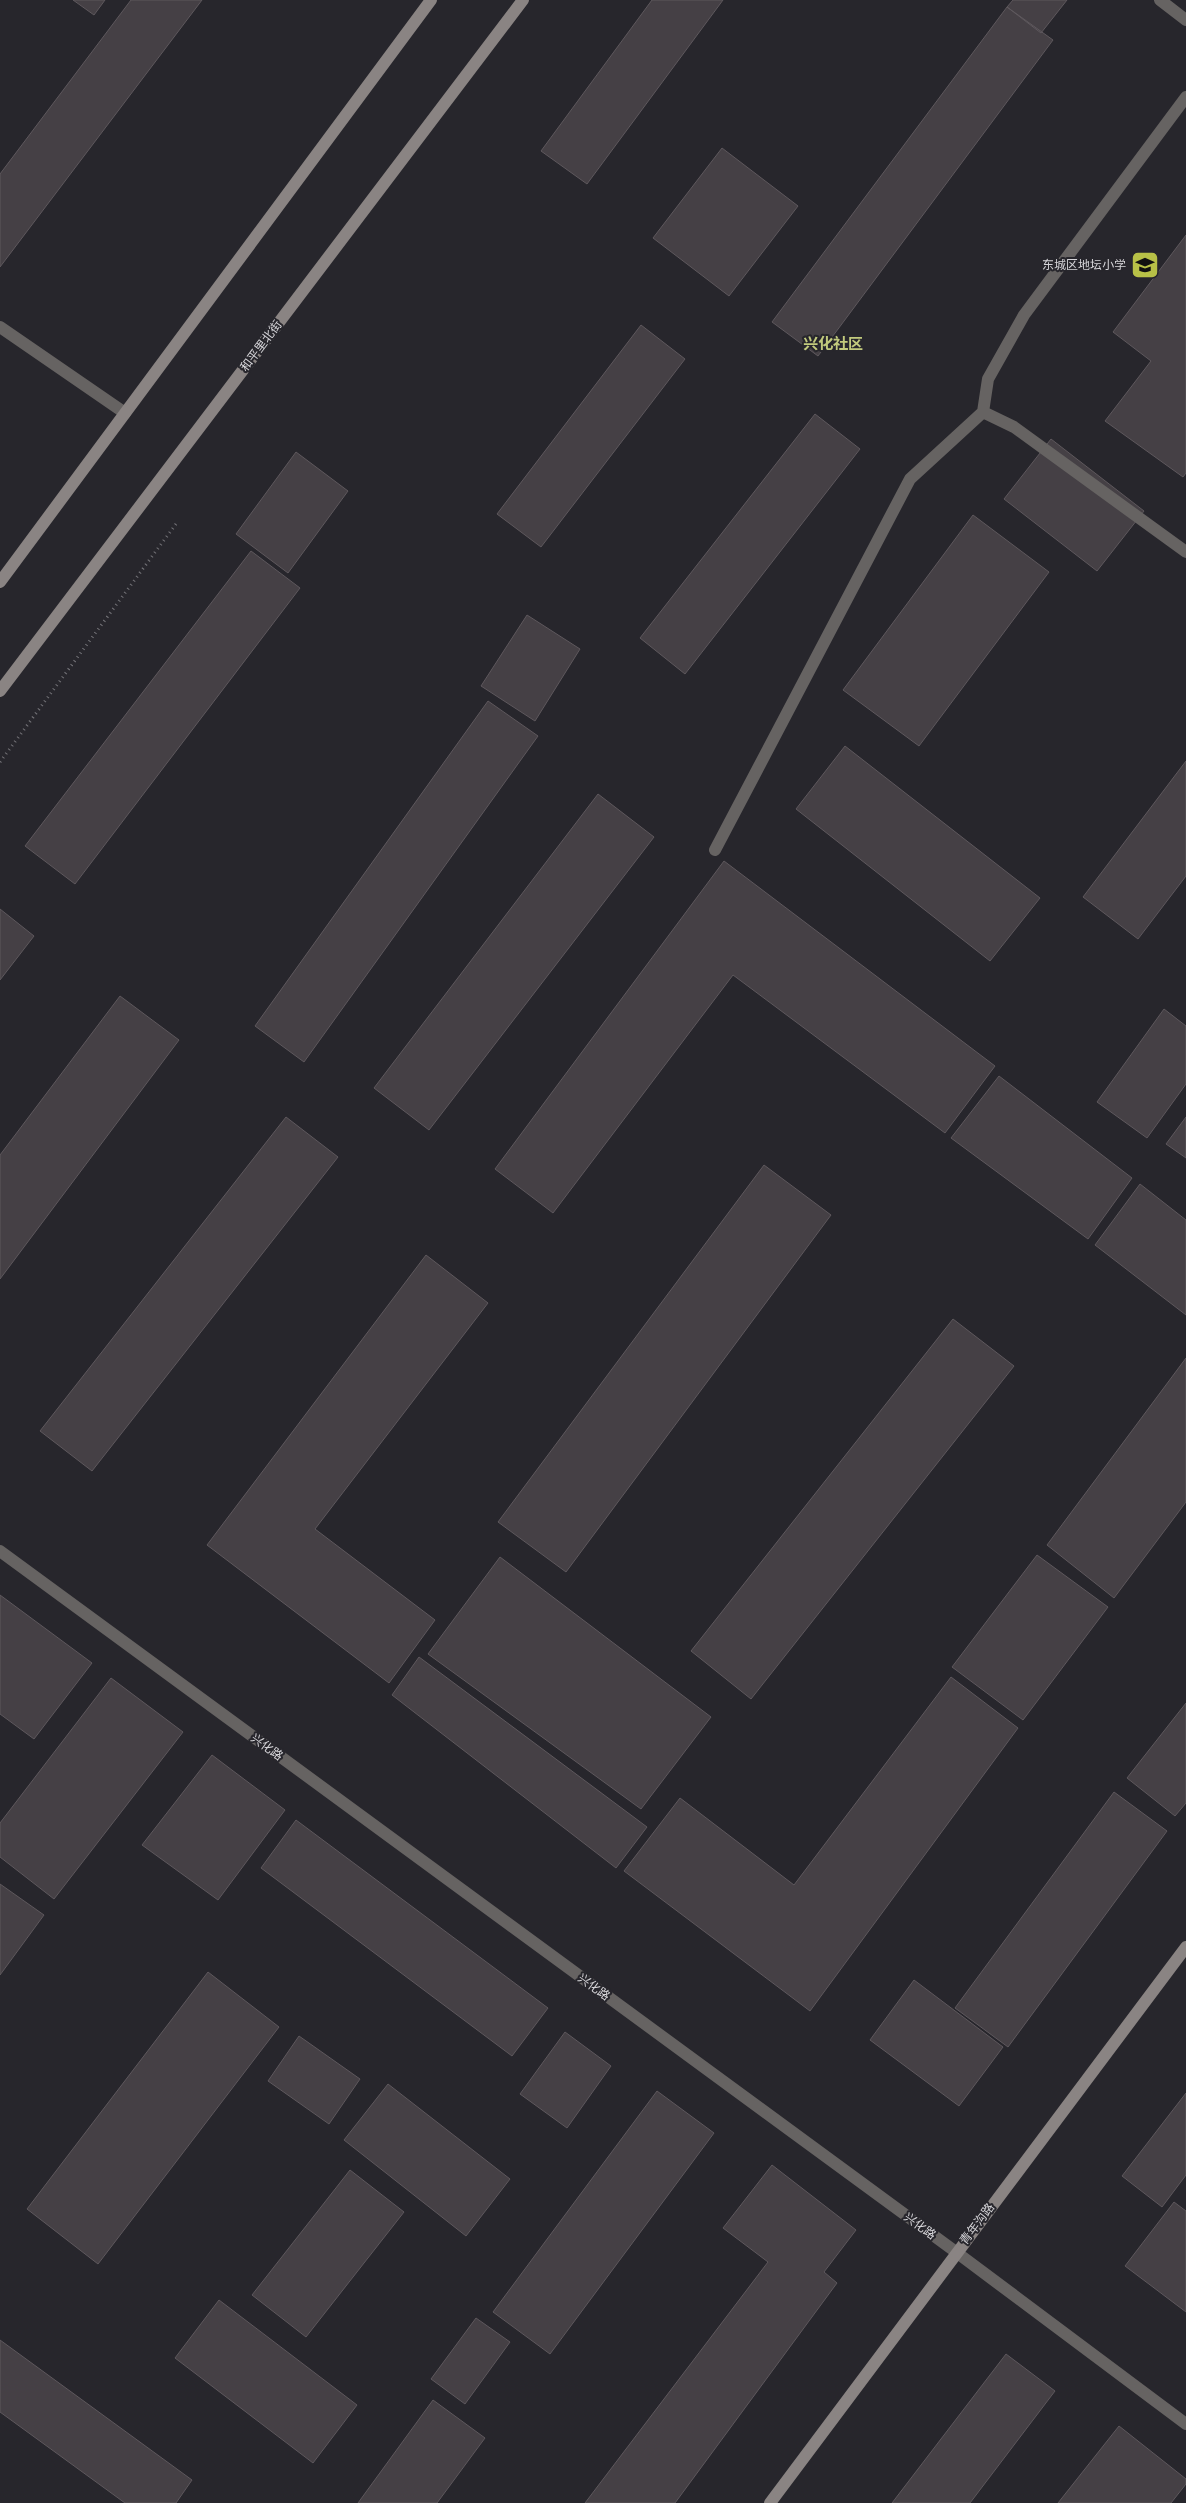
<svg xmlns="http://www.w3.org/2000/svg" width="1186" height="2503" viewBox="0 0 1186 2503" font-family="'DM Sans','Noto Sans SC',sans-serif">
  <style>
    .building { fill: #454045; stroke: #5e585d }
    .lines { fill: none; stroke-linecap: round; stroke-linejoin: round }
    .path { stroke: #76757a; stroke-width: 3; stroke-dasharray: 1 4; stroke-linecap: butt }
    .street { stroke: #666362; stroke-width: 12 }
    .secondary { stroke: #8a8483; stroke-width: 12 }
    .labels { text-anchor: middle; dominant-baseline: central; stroke-width: 4; stroke-linejoin: round; paint-order: stroke }
    .poi-label { font-size: 12px; fill: #d6d5d9; stroke: #27262c; text-anchor: end }
    .street-label { font-size: 12px; fill: #d6d5d9; stroke: #27262c }
    .quarter-label { font-size: 15px; font-weight: bold; fill: #c2ca7d; stroke: #27262c }
  </style>
  <rect width="100%" height="100%" fill="#27262c"/>
  <!-- building -->
  <path class="building" d="M 73,0 L 105,0 L 94,15 Z
    M 131,0 L 202,0 L 0,267 L 0,174 Z
    M 652,0 L 723,0 L 587,184 L 541,151 Z
    M 1013,0 L 1067,0 L 1041,33 L 1007,7 Z
    M 1007,7 L 1053,40 L 818,356 L 772,322 Z
    M 722,148 L 798,206 L 729,296 L 653,238 Z
    M 1186,235 L 1186,473 L 1183,477 L 1105,421 L 1151,361 L 1113,332 Z
    M 641,325 L 685,359 L 541,547 L 497,514 Z
    M 815,414 L 860,449 L 685,674 L 640,638 Z
    M 1051,439 L 1144,511 L 1097,571 L 1004,499 Z
    M 296,452 L 348,491 L 288,573 L 236,534 Z
    M 973,515 L 1049,572 L 919,746 L 843,690 Z
    M 251,551 L 300,588 L 75,884 L 25,846 Z
    M 527,615 L 580,649 L 535,721 L 481,686 Z
    M 488,701 L 538,736 L 304,1062 L 255,1026 Z
    M 845,746 L 1040,898 L 990,961 L 796,809 Z
    M 1186,761 L 1186,876 L 1138,939 L 1083,897 Z
    M 598,794 L 654,837 L 429,1130 L 374,1088 Z
    M 724,861 L 995,1066 L 945,1133 L 733,975 L 553,1213 L 495,1169 Z
    M 0,909 L 34,936 L 0,980 Z
    M 120,996 L 179,1040 L 0,1279 L 0,1155 Z
    M 1164,1009 L 1186,1026 L 1186,1084 L 1147,1138 L 1097,1102 Z
    M 999,1076 L 1132,1178 L 1088,1239 L 951,1138 Z
    M 286,1117 L 338,1157 L 92,1471 L 40,1431 Z
    M 1186,1117 L 1186,1158 L 1166,1144 Z
    M 764,1165 L 831,1215 L 566,1572 L 498,1522 Z
    M 1140,1184 L 1186,1220 L 1186,1315 L 1095,1245 Z
    M 426,1255 L 488,1303 L 315,1529 L 435,1620 L 389,1683 L 207,1545 Z
    M 953,1319 L 1014,1366 L 751,1699 L 691,1651 Z
    M 1186,1358 L 1186,1502 L 1114,1598 L 1047,1545 Z
    M 1037,1555 L 1108,1607 L 1023,1720 L 952,1667 Z
    M 500,1557 L 711,1717 L 641,1809 L 428,1654 Z
    M 0,1595 L 92,1663 L 34,1739 L 0,1714 Z
    M 419,1657 L 647,1827 L 616,1868 L 392,1695 Z
    M 951,1677 L 1018,1728 L 810,2011 L 624,1871 L 680,1798 L 794,1885 Z
    M 111,1678 L 183,1732 L 54,1899 L 0,1857 L 0,1823 Z
    M 1186,1703 L 1186,1803 L 1175,1816 L 1127,1778 Z
    M 212,1755 L 285,1810 L 218,1900 L 142,1845 Z
    M 1114,1792 L 1167,1831 L 1008,2047 L 955,2008 Z
    M 296,1820 L 548,2008 L 512,2056 L 261,1868 Z
    M 0,1884 L 44,1915 L 0,1975 Z
    M 208,1972 L 279,2027 L 98,2264 L 27,2209 Z
    M 914,1980 L 1003,2047 L 959,2106 L 870,2040 Z
    M 565,2032 L 611,2066 L 567,2128 L 520,2094 Z
    M 299,2036 L 360,2079 L 329,2124 L 268,2081 Z
    M 388,2084 L 510,2179 L 466,2236 L 344,2140 Z
    M 657,2091 L 714,2133 L 550,2354 L 493,2312 Z
    M 1186,2093 L 1186,2175 L 1162,2207 L 1122,2176 Z
    M 772,2165 L 856,2230 L 824,2272 L 837,2283 L 675,2503 L 585,2503 L 768,2262 L 723,2228 Z
    M 350,2170 L 404,2212 L 306,2337 L 252,2295 Z
    M 1174,2202 L 1186,2211 L 1186,2312 L 1125,2266 Z
    M 219,2300 L 357,2405 L 313,2463 L 175,2358 Z
    M 476,2318 L 510,2342 L 465,2404 L 431,2379 Z
    M 0,2340 L 192,2480 L 176,2503 L 125,2503 L 0,2412 Z
    M 1006,2354 L 1055,2391 L 970,2503 L 892,2503 Z
    M 433,2400 L 485,2438 L 437,2503 L 358,2503 Z
    M 1119,2426 L 1186,2479 L 1186,2484 L 1171,2503 L 1058,2503 Z"/>
  <g class="lines">
    <!-- path -->
    <path class="path" d="M 0,762 L 176,524"/>
    <!-- street -->
    <path class="street" d="M 1160,0 L 1186,20
      M 0,327 L 125,413
      M 983,412 L 1014,427 L 1186,552
      M 715,850 L 910,479 L 983,412 L 988,379 L 1024,315 L 1186,97
      M 0,1551 L 956,2252 L 1186,2424"/>
    <!-- secondary -->
    <path class="secondary" d="M 0,582 L 431,0
      M 0,691 L 523,0
      M 770,2503 L 1186,1947"/>
  </g>
  <!-- icons -->
  <defs>
    <g id="school-square" transform="scale(1.4375)"><rect x="-9" y="-9" width="18" height="18" rx="4" fill="#b8c147" stroke="#27262c"/><path d="M0-5L7-2L0 1L-7-2ZM-4 1L0 2.5L4 1V4Q0 6-4 4Z" fill="#111"/></g>
  </defs>
  <g fill-rule="evenodd">
    <use href="#school-square" x="1145" y="265"/>
  </g>
  <g class="labels">
    <!-- poi labels -->
    <g class="poi-label">
      <text x="1126" y="265">东城区地坛小学</text>
    </g>
    <!-- street labels -->
    <g class="street-label">
      <text transform="translate(261 346) rotate(-53)">和平里北街</text>
      <text transform="translate(267 1747) rotate(36)">兴化路</text>
      <text transform="translate(594 1987) rotate(36)">兴化路</text>
      <text transform="translate(977 2224) rotate(-53)">青年沟路</text>
      <text transform="translate(920 2226) rotate(36)">兴化路</text>
    </g>
    <!-- quarter labels -->
    <g class="quarter-label">
      <text x="833" y="344">兴化社区</text>
    </g>
  </g>
</svg>
